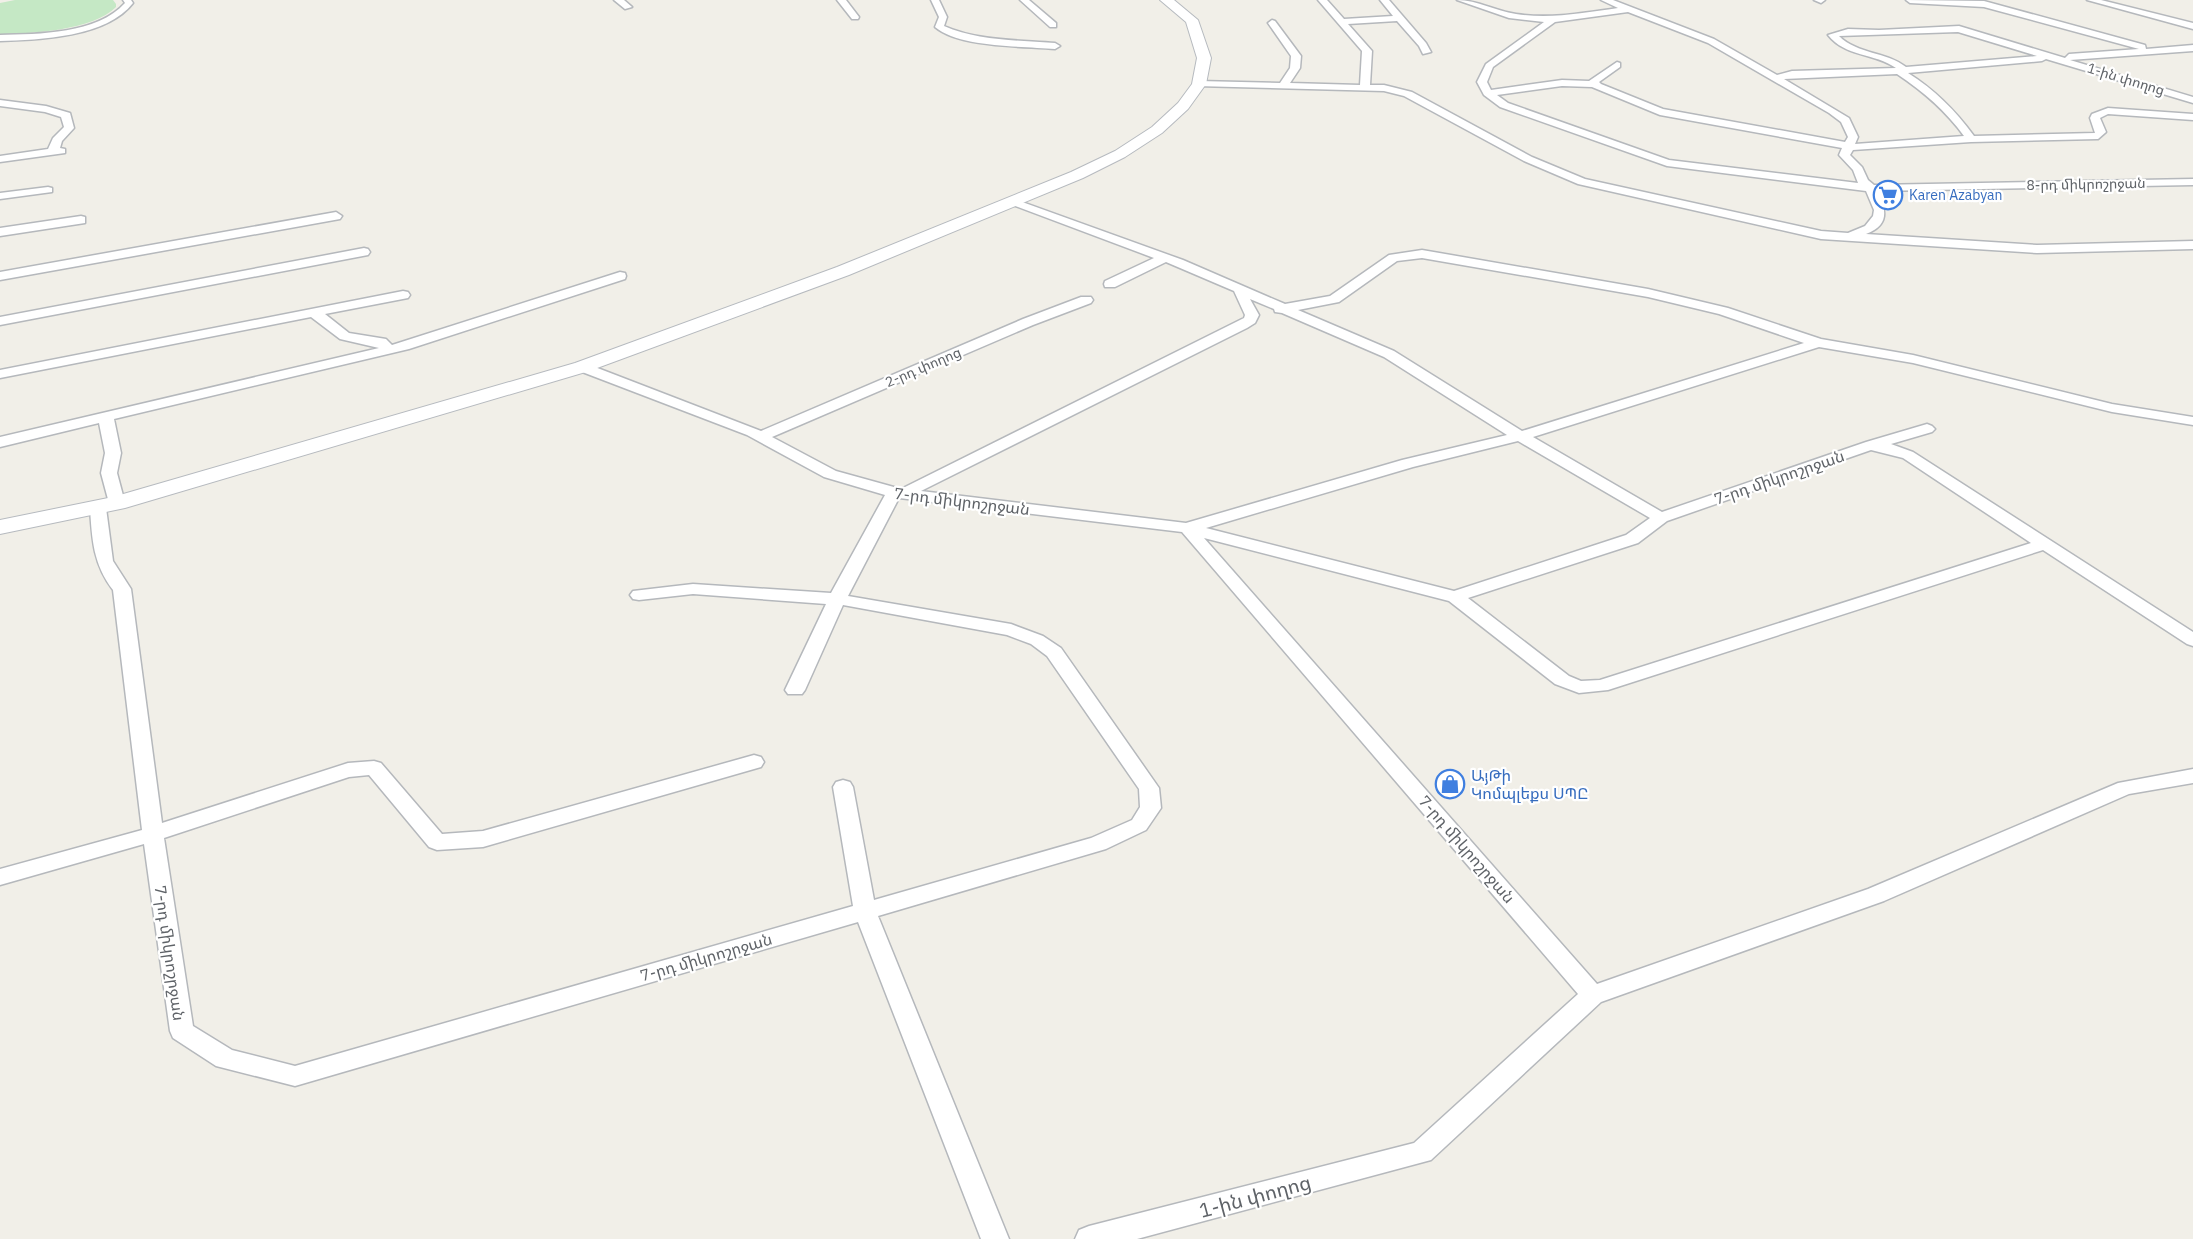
<svg xmlns="http://www.w3.org/2000/svg" width="2193" height="1239" viewBox="0 0 2193 1239" font-family="'IBM Plex Sans','Noto Sans Armenian',sans-serif">
  <style>
    .green { fill: #c5e8c5 }
    .lines { fill: none; stroke-linecap: round; stroke-linejoin: round }
    .street-casing { stroke: #b5b8bc; stroke-width: 3 }
    .secondary-casing { stroke: #b6babf; stroke-width: 2 }
    .street { fill: #fff; fill-rule: evenodd }
    .secondary { fill: #fff; fill-rule: evenodd }
    .labels { text-anchor: middle; dominant-baseline: central; stroke-width: 4.5; stroke-linejoin: round; paint-order: stroke }
    .far-street-label { font-size: 14px; fill: #5f6368; stroke: #fff }
    .far-shop-label { font-size: 14px; fill: #366cbe; stroke: #fff; text-anchor: start }
    .street-label { font-size: 16px; fill: #5f6368; stroke: #fff }
    .shop-label { font-size: 16px; fill: #366cbe; stroke: #fff; text-anchor: start }
    .near-street-label { font-size: 20px; fill: #5f6368; stroke: #fff }
  </style>
  <rect width="100%" height="100%" fill="#f1efe8"/>
  <!-- green -->
  <path class="green" d="M 15,0 L 113,0 L 116,4 L 116,7 C 94,30 30,34 0,34 L 0,3 Z"/>
  <g class="lines">
    <!-- street casing -->
    <g class="street-casing">
      <path id="street" d="M 123,0 L 131,0 L 133,3 C 107,37 40,40 0,41 L 0,35 C 39,34 97,34 125,3 Z
        M 614,0 L 624,0 L 632,7 L 625,9 Z
        M 837,0 L 846,0 L 859,17 L 858,19 L 852,19 Z
        M 931,0 L 939,0 L 947,17 L 944,26 C 978,41 1018,40 1055,43 L 1060,46 L 1055,49 C 1023,46 960,48 935,27 L 939,17 Z
        M 1020,0 L 1029,0 L 1056,23 L 1056,27 L 1050,27 Z
        M 1318,0 L 1327,0 L 1344,19 L 1393,16 L 1380,0 L 1389,0 L 1426,43 L 1431,52 L 1423,54 L 1419,46 L 1397,21 L 1348,24 L 1372,51 L 1370,85 L 1384,85 L 1412,92 L 1532,157 L 1585,179 L 1821,231 L 1848,233 L 1865,226 L 1873,216 L 1874,210 L 1866,191 L 1667,166 L 1500,107 L 1484,95 L 1477,82 L 1486,64 L 1544,22 L 1509,18 L 1457,0 C 1478,0 1495,11 1516,14 C 1551,19 1583,13 1618,8 L 1601,0 L 1613,0 L 1714,39 L 1777,75 L 1792,71 L 1896,68 C 1875,53 1845,57 1828,35 L 1848,29 L 1879,30 L 1959,26 L 2065,58 L 2069,54 L 2139,49 L 1984,7 L 1910,3 L 1906,0 L 1984,1 L 2145,45 L 2146,49 L 2193,45 L 2193,51 L 2070,60 L 2193,97 L 2193,103 L 2046,59 L 2042,61 L 1908,73 C 1935,90 1955,110 1974,136 L 2095,133 L 2090,118 L 2092,114 L 2108,108 L 2193,114 L 2193,120 L 2108,114 L 2100,118 L 2106,132 L 2098,139 L 1971,142 L 1853,150 L 1850,155 L 1862,167 L 1868,180 L 1874,185 L 2193,179 L 2193,185 L 1878,191 C 1886,210 1890,225 1866,234 L 2037,245 L 2193,241 L 2193,249 L 2037,253 L 1821,239 L 1578,184 L 1524,161 L 1404,96 L 1384,91 L 1196,86 L 1196,82 L 1199,81 L 1280,83 L 1290,68 L 1291,56 L 1268,23 L 1272,20 L 1275,21 L 1301,56 L 1300,68 L 1290,83 L 1360,85 L 1362,51 ZM 1628,12 L 1708,43 L 1829,113 L 1841,122 L 1848,137 L 1845,142 L 1663,109 L 1601,84 L 1599,82 L 1620,67 L 1620,63 L 1617,62 L 1589,81 L 1562,80 L 1491,90 L 1487,82 L 1493,67 L 1555,22 ZM 1958,32 L 2037,56 L 1906,67 C 1887,52 1857,54 1839,36 ZM 1897,74 C 1924,92 1945,110 1964,136 L 1855,144 L 1858,137 L 1849,118 L 1784,79 ZM 1562,86 L 1592,87 L 1660,115 L 1842,148 L 1839,155 L 1853,170 L 1858,183 L 1669,160 L 1508,103 L 1497,95 Z
        M 1814,0 L 1825,0 L 1821,3 Z
        M 2087,0 L 2101,0 L 2193,23 L 2193,29 Z
        M 0,100 L 46,106 L 70,113 L 74,128 L 62,141 L 60,148 L 65,149 L 65,153 L 0,162 L 0,156 L 48,149 L 53,138 L 64,127 L 61,117 L 45,112 L 0,106 Z
        M 48,187 L 52,188 L 52,192 L 0,199 L 0,193 Z
        M 1014,199 L 1183,260 L 1285,304 L 1330,296 L 1389,255 L 1422,250 L 1648,289 L 1728,308 L 1821,339 L 1913,355 L 2112,404 L 2193,417 L 2193,425 L 2112,412 L 1913,363 L 1819,347 L 1533,437 L 1662,512 L 1866,442 L 1927,424 L 1932,426 L 1935,429 L 1932,432 L 1891,444 L 1913,452 L 2193,632 L 2193,646 L 2187,644 L 2043,550 L 1608,690 L 1579,693 L 1555,684 L 1449,601 L 1204,538 L 1597,984 L 1868,889 L 2118,783 L 2193,769 L 2193,783 L 2129,794 L 1884,901 L 1601,1002 L 1431,1160 L 1137,1239 L 1075,1239 L 1079,1230 L 1089,1226 L 1414,1143 L 1578,994 L 1182,532 L 899,498 L 848,596 L 1011,624 L 1043,636 L 1061,648 L 1159,788 L 1161,808 L 1146,830 L 1106,849 L 878,916 L 1009,1239 L 981,1239 L 858,922 L 295,1086 L 216,1066 L 173,1038 L 170,1031 L 144,844 L 0,885 L 0,869 L 142,830 L 113,590 C 93,564 92,539 90,508 L 98,503 L 106,508 L 113,561 L 131,589 L 162,823 L 348,763 L 374,761 L 381,763 L 442,834 L 483,831 L 754,755 L 761,757 L 764,762 L 761,767 L 483,847 L 437,850 L 429,847 L 369,775 L 349,777 L 164,838 L 193,1026 L 232,1050 L 295,1066 L 853,906 L 833,787 L 836,782 L 843,780 L 850,782 L 853,787 L 874,900 L 1091,838 L 1132,820 L 1140,807 L 1139,789 L 1047,656 L 1031,644 L 1007,635 L 843,605 L 805,690 L 802,694 L 788,694 L 785,690 L 826,604 L 693,594 L 639,600 L 633,599 L 630,595 L 633,591 L 693,584 L 831,593 L 885,495 L 824,477 L 747,435 L 577,370 L 575,367 L 577,364 L 587,364 L 761,431 L 1023,319 L 1081,297 L 1091,297 L 1093,300 L 1091,303 L 1033,325 L 772,437 L 836,471 L 901,489 L 1244,318 L 1245,315 L 1234,291 L 1166,262 L 1115,287 L 1105,287 L 1104,284 L 1105,281 L 1154,258 L 1010,204 L 1008,202 ZM 1422,258 L 1648,297 L 1719,314 L 1804,343 L 1522,431 L 1394,351 L 1298,310 L 1339,302 L 1397,261 ZM 1250,299 L 1274,309 L 1275,312 L 1282,313 L 1384,357 L 1507,435 L 1402,460 L 1186,523 L 921,491 L 1247,328 L 1255,323 L 1259,315 ZM 1518,441 L 1650,518 L 1626,535 L 1454,591 L 1206,528 L 1413,467 ZM 1871,450 L 1903,458 L 2031,543 L 1600,680 L 1581,681 L 1569,676 L 1468,598 L 1638,543 L 1667,521 Z
        M 336,212 L 342,216 L 340,219 L 0,280 L 0,272 Z
        M 81,216 L 85,217 L 85,223 L 0,236 L 0,228 Z
        M 364,248 L 368,249 L 370,252 L 368,255 L 0,325 L 0,317 Z
        M 620,272 L 625,273 L 626,276 L 625,279 L 409,349 L 114,419 L 121,453 L 117,473 L 125,503 L 123,506 L 111,506 L 109,503 L 101,473 L 105,453 L 99,423 L 0,447 L 0,437 L 379,348 L 340,339 L 311,317 L 0,378 L 0,370 L 403,291 L 408,292 L 410,295 L 408,298 L 325,314 L 349,333 L 386,339 L 392,345 Z"/>
    </g>
    <!-- secondary casing -->
    <g class="secondary-casing">
      <path id="secondary" d="M 1160,0 L 1174,0 L 1198,20 L 1211,58 L 1206,84 L 1188,109 L 1162,133 L 1125,157 L 1083,178 L 849,275 L 589,371 L 125,508 L 0,534 L 0,520 L 113,497 L 575,363 L 837,267 L 1071,172 L 1115,151 L 1152,127 L 1178,103 L 1192,84 L 1197,58 L 1186,22 Z"/>
    </g>
    <!-- street -->
    <use href="#street" class="street"/>
    <!-- secondary -->
    <use href="#secondary" class="secondary"/>
  </g>
  <!-- icons -->
  <defs>
    <g id="supermarket-ring" transform="scale(1.5)"><circle r="9.5" fill="#fff" stroke="#3f7fe0" stroke-width="1.5"/><path d="M-6-5.5h2.5l.6 2H6L4.5 2H-2.5L-4.4-4H-6ZM-1.5 3.2a1.3 1.3 0 1 0 .1 0ZM3 3.2a1.3 1.3 0 1 0 .1 0Z" fill="#3f7fe0"/></g>
    <g id="shop-ring" transform="scale(1.5)"><circle r="9.5" fill="#fff" stroke="#3f7fe0" stroke-width="1.5"/><path d="M-5-2.5h2.3a2.7 3.5 0 0 1 5.4 0H5L5.5 6h-11ZM-1.5-2.5h3a1.5 2.3 0 0 0-3 0Z" fill="#3f7fe0"/></g>
  </defs>
  <g fill-rule="evenodd">
    <use href="#supermarket-ring" x="1888" y="195"/>
    <use href="#shop-ring" x="1450" y="784"/>
  </g>
  <g class="labels">
    <!-- far-street labels -->
    <g class="far-street-label">
      <text transform="translate(2126 79) rotate(17)">1-ին փողոց</text>
      <text transform="translate(2086 184) rotate(-1)">8-րդ միկրոշրջան</text>
      <text transform="translate(923 367) rotate(-23)">2-րդ փողոց</text>
    </g>
    <!-- far-shop labels -->
    <g class="far-shop-label">
      <text x="1909" y="195">Karen Azabyan</text>
    </g>
    <!-- street labels -->
    <g class="street-label">
      <text transform="translate(1779 477) rotate(-19)">7-րդ միկրոշրջան</text>
      <text transform="translate(962 501) rotate(7)">7-րդ միկրոշրջան</text>
      <text transform="translate(1467 849) rotate(49)">7-րդ միկրոշրջան</text>
      <text transform="translate(170 953) rotate(82)">7-րդ միկրոշրջան</text>
      <text transform="translate(706 957) rotate(-16)">7-րդ միկրոշրջան</text>
    </g>
    <!-- shop labels -->
    <g class="shop-label">
      <text x="1471" y="775">ԱյԹի<tspan x="1471" dy="18">Կոմպլեքս ՍՊԸ</tspan></text>
    </g>
    <!-- near-street labels -->
    <g class="near-street-label">
      <text transform="translate(1255 1196) rotate(-15)">1-ին փողոց</text>
    </g>
  </g>
</svg>
